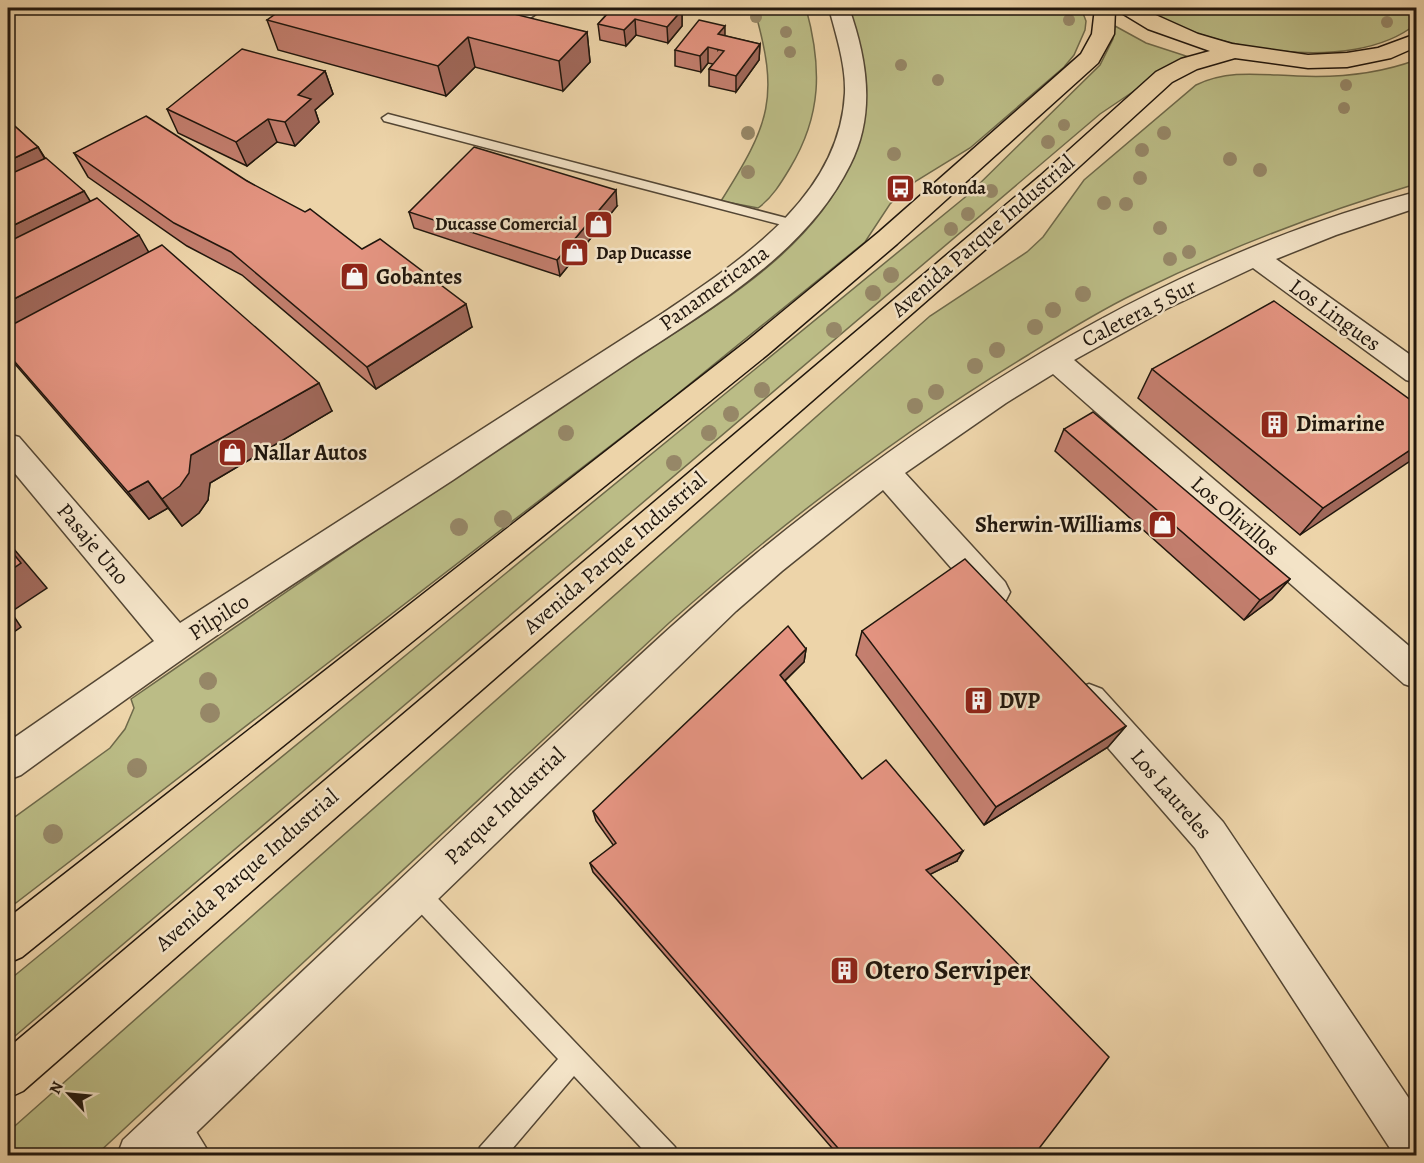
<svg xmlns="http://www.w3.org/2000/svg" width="1424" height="1163" font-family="Alegreya,serif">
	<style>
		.green { fill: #bbbc86; stroke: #6e694a; stroke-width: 1.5 }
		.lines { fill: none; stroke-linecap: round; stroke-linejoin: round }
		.service-casing { stroke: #534634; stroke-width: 3 }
		.minor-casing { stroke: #534634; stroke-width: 3 }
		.trunk-casing { stroke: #20160d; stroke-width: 3 }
		.service { fill: #f3e3c7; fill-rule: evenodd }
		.minor { fill: #f3e3c7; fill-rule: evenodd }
		.trunk { fill: #edd4a9; fill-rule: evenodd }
		.tree { fill: #968767 }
		.wall { fill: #c47f6f; stroke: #20160d; stroke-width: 1.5 }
		.shaded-wall { fill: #a0685a; stroke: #20160d; stroke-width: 1.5 }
		.building { fill: #e49481; stroke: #20160d; stroke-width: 1.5 }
		.labels { text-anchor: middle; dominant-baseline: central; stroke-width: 5; stroke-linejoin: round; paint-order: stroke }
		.far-poi-label { font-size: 18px; font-weight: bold; fill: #20160d; stroke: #f3e3c7; text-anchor: start }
		.street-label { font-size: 22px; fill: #20160d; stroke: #f3e3c7 }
		.poi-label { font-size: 22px; font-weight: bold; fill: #20160d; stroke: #f3e3c7; text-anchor: start }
		.near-poi-label { font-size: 27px; font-weight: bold; fill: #20160d; stroke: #f3e3c7; text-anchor: start }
	</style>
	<rect width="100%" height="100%" fill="#edd4a9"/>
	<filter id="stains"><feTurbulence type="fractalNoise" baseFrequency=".00333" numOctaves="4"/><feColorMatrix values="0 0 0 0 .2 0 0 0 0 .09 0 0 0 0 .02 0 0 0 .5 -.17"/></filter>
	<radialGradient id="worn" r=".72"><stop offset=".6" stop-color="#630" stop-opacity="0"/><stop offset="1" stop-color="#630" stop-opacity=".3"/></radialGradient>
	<path class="green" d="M754 8H806C822 67 822 115 790 168 781 183 772 198 758 208L721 201C770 123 780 98 754 8Z
		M850 8H1081L1086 21 1085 30 1074 55 1064 67 970 148 916 181 890 204 865 242 670 400 8 909V822L110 748 125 729 134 708 131 699C238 625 345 551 452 479 512 439 572 400 631 361 710 309 810 255 850 164 875 108 864 64 850 8Z
		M1142 8H1416V24C1352 76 1207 49 1142 8Z
		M1115 26 1146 43 1186 56 1100 114 8 1042V981L969 194 1100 65 1113 39Z
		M1416 60V184C1319 213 1225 249 1134 294 1097 312 1062 334 1028 355 899 433 781 524 669 623L96 1155H8V1132L930 316 1027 252 1043 237 1084 180 1196 85C1229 69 1262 75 1297 76 1338 78 1378 74 1416 60Z"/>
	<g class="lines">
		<defs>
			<path id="service" d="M8 8H21L8 13Z
				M530 8H542C532 20 511 29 498 18 508 11 518 19 530 8Z
				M388 114 794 220 801 224 794 228 384 121 382 118Z
				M416 881 424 884 675 1147 678 1156H649L574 1076 506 1156H477L480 1147 558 1059 408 900 405 892 408 884Z
				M175 1109 184 1112 211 1156H184L163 1121 166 1112Z"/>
			<path id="minor" d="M829 8H849C867 59 876 114 850 165 805 256 704 312 623 366 566 404 509 442 453 480 364 538 274 595 187 656 131 695 76 735 21 775L8 780V742L154 641 8 465V434L19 437 180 623 663 313C741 260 840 197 845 93 846 65 836 35 829 8Z
				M1416 192V208L1336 235 1276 259 1416 359V383L1406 380 1253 268 1166 309 1074 360 1416 652V688L1404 684 1053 374 1006 403 905 473 1005 582 1010 592 1005 602 993 606 981 602 883 490 782 571 736 611 172 1156H117L123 1140C258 1014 392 886 527 760 603 690 677 618 757 553 951 395 1173 256 1416 192Z
				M1089 684 1102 689 1223 822 1416 1109V1156H1395L1195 848 1076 711 1071 700 1076 689Z"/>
			<path id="trunk" d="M1095 8H1140L1198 34 1232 44 1308 55 1347 53 1378 48 1416 34V47L1391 58 1347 67 1308 68 1235 58 1197 69 1172 82 1058 186 23 1091 8 1098V1048L1040 176 1156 72 1181 59 1210 51 1148 29 1115 9 1114 34 1098 63 897 244 767 355 22 957 8 963V918L747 341 879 232 1081 54 1092 34Z"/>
		</defs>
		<use href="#service" class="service-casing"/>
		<use href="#minor" class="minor-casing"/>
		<use href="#trunk" class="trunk-casing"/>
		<use href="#service" class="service"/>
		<use href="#minor" class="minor"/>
		<use href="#trunk" class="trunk"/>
	</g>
	<g class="tree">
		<circle cx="756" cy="17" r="6"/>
		<circle cx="1069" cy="20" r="6"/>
		<circle cx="1387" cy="22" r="6"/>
		<circle cx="786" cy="32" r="6"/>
		<circle cx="790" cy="52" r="6"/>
		<circle cx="901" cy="65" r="6"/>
		<circle cx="938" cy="80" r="6"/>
		<circle cx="1346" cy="85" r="6"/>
		<circle cx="1344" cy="108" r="6"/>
		<circle cx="1064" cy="125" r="6"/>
		<circle cx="748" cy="133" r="7"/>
		<circle cx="1164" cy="133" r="7"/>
		<circle cx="1048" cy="142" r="7"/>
		<circle cx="1142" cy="150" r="7"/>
		<circle cx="894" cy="154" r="7"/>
		<circle cx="1230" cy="159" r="7"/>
		<circle cx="1260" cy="170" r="7"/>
		<circle cx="748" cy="172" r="7"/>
		<circle cx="1140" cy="178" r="7"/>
		<circle cx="991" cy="191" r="7"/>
		<circle cx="1104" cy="203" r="7"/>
		<circle cx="1126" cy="204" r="7"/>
		<circle cx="968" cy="214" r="7"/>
		<circle cx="1160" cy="228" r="7"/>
		<circle cx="951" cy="229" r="7"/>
		<circle cx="1189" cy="252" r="7"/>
		<circle cx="1170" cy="259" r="7"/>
		<circle cx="891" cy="275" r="8"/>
		<circle cx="873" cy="293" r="8"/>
		<circle cx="1083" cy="294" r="8"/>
		<circle cx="1053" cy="310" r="8"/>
		<circle cx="1035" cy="327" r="8"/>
		<circle cx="834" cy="330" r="8"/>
		<circle cx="997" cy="350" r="8"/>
		<circle cx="975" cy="366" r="8"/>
		<circle cx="762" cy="390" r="8"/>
		<circle cx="936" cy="392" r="8"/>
		<circle cx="915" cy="406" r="8"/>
		<circle cx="731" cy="414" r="8"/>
		<circle cx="566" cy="433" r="8"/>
		<circle cx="709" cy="433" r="8"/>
		<circle cx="674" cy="463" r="8"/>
		<circle cx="503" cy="519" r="9"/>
		<circle cx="459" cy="527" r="9"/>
		<circle cx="208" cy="681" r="9"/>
		<circle cx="210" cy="713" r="10"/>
		<circle cx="137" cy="768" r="10"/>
		<circle cx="53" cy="834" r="10"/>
	</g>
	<path class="wall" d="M602 8H671L682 10V26L668 43 636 35 626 46 600 40 598 24 606 15V9Z
		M387 14 587 32 590 62 563 91 475 67 446 96 278 50 267 20Z
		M725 36 760 44 759 60 736 92 709 86V69L713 64 708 63 701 72 675 66V50Z
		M325 71 333 94 315 110 319 122 295 146 277 142 247 166 178 133 167 109Z
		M8 120 38 147 45 158 90 201 332 411 210 483 208 500 199 513 182 526 168 508 149 519 8 356V327H9L8 325Z
		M74 153 247 181 472 327 376 389 242 275 187 246 88 177Z
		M617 206 560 276 414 228 409 212Z
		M1152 369 1416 404 1300 535 1138 398Z
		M1064 429 1290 579 1272 599 1244 620 1055 451Z
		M862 631 1126 726 1108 747 984 825 856 655Z
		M806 649 804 662 785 681 862 779 957 861 930 874 1034 1155H838L593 872 590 863 614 846 596 821 593 811Z"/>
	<path class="shaded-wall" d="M682 10V26L668 43 667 27Z
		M635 19 636 35 626 46 624 30Z
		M725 26V42L718 50V34Z
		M587 32 590 62 563 91 559 61Z
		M468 37 475 67 446 96 438 66Z
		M760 44 759 60 736 92V76Z
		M708 47V63L701 72 700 56Z
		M325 71 333 94 315 110 319 122 295 146 285 122 298 95Z
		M268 119 277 142 247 166 236 142Z
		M38 147 52 171 8 192V161Z
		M616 190 617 206 560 276 557 260Z
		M84 191 98 214 8 260V228Z
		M139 235 152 258 13 331 8 324V302Z
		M466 304 472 327 376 389 367 367Z
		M319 383 332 411 210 483 208 500 199 513 182 526 162 499 191 455Z
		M1416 446V457L1300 535 1323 508Z
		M148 481 168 508 149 519 128 492Z
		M8 542 47 588 11 612 21 627 8 636Z
		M1290 579 1272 599 1244 620 1260 600Z
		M806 649 804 662 778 687 780 675Z
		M1126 726 1108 747 984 825 996 807Z
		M963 851 957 861 921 879 926 870Z"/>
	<path class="building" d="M284 8H364L387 14 395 8H490L587 32 559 61 468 37 438 66 267 20Z
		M607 8H671L682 10 667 27 635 19 624 30 598 24 611 10 606 9Z
		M699 20 725 26 718 34 760 44 736 76 709 69 724 51 708 47 700 56 675 50Z
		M242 49 325 71 298 95 311 99 285 122 268 119 236 142 167 109Z
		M146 116 247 181 305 212 310 209 362 249 380 239 466 304 367 367 231 252 174 223 74 153Z
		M8 120 38 147 8 161Z
		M474 147 616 190 557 260 409 212Z
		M46 158 84 191 8 228V175Z
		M97 198 139 235 8 302V242Z
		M162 245 319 383 191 455 189 473 180 486 162 499 148 481 128 492 8 354V327Z
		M1274 301 1416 404V446L1323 508 1152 369Z
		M1093 412 1290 579 1260 600 1064 429Z
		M8 547 21 563 8 572Z
		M965 559 1126 726 996 807 862 631Z
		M788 626 806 649 780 675 862 779 886 760 963 851 926 870 1109 1057 1034 1155H844L590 863 616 843 593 811Z
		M640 1149 646 1155H635Z"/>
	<defs>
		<symbol id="bus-square" viewBox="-11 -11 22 22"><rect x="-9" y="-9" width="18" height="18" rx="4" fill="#8f2418" stroke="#f3e3c7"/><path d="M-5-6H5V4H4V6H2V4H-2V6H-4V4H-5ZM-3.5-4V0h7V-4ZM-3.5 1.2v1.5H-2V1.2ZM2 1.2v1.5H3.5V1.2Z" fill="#fff"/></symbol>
		<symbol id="shop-square" viewBox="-11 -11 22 22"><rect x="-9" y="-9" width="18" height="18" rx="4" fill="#8f2418" stroke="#f3e3c7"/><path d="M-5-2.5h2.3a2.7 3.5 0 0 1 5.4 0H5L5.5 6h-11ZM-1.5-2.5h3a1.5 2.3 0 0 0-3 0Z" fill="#fff"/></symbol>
		<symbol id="building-square" viewBox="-11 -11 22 22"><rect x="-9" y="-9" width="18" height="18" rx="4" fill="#8f2418" stroke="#f3e3c7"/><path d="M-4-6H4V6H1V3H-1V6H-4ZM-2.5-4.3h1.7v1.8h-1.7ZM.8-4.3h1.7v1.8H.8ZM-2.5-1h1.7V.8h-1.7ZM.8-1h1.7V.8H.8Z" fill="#fff"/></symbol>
	</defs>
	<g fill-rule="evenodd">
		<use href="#bus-square" x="884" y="172" width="33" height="33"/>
		<use href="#shop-square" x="582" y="208" width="33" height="33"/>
		<use href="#shop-square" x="558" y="236" width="33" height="33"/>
		<use href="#shop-square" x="338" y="260" width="33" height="33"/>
		<use href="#building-square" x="1258" y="408" width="33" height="33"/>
		<use href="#shop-square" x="216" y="436" width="33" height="33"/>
		<use href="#shop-square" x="1146" y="508" width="33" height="33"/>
		<use href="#building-square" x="962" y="684" width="33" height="33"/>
		<use href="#building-square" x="828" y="954" width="33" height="33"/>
	</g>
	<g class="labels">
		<g class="far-poi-label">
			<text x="922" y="188">Rotonda</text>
			<text x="577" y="224" text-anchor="end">Ducasse Comercial</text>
			<text x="596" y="253">Dap Ducasse</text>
		</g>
		<g class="street-label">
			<text transform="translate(983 236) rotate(-41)">Avenida Parque Industrial</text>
			<text transform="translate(714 288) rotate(-36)">Panamericana</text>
			<text transform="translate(1139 313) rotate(-27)">Caletera 5 Sur</text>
			<text transform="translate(1335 315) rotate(36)">Los Lingues</text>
			<text transform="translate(1235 516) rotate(41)">Los Olivillos</text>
			<text transform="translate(93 544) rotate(50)">Pasaje Uno</text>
			<text transform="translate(615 553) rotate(-41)">Avenida Parque Industrial</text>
			<text transform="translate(219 617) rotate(-33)">Pilpilco</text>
			<text transform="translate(1171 794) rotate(49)">Los Laureles</text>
			<text transform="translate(505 806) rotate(-44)">Parque Industrial</text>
			<text transform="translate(247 870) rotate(-41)">Avenida Parque Industrial</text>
		</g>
		<g class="poi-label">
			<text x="376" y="277">Gobantes</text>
			<text x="1296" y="424">Dimarine</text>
			<text x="253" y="453">Nallar Autos</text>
			<text x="1142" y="525" text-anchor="end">Sherwin-Williams</text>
			<text x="999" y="701">DVP</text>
		</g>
		<g class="near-poi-label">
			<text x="865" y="970">Otero Serviper</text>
		</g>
	</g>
	<rect width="1424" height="1163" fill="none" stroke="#edd4a9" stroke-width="30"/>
	<rect x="9" y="9" width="1406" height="1145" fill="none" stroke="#20160d" stroke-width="3"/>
	<rect x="15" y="15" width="1394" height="1133" fill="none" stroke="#20160d" stroke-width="1.5"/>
	<g transform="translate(69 1094) rotate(296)" stroke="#f3e3c7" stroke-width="4.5" paint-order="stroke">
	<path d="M0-4.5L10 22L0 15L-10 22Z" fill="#20160d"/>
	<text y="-9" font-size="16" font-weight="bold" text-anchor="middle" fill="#20160d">N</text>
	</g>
	<rect width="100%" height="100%" filter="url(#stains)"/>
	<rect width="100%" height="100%" fill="url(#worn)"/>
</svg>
